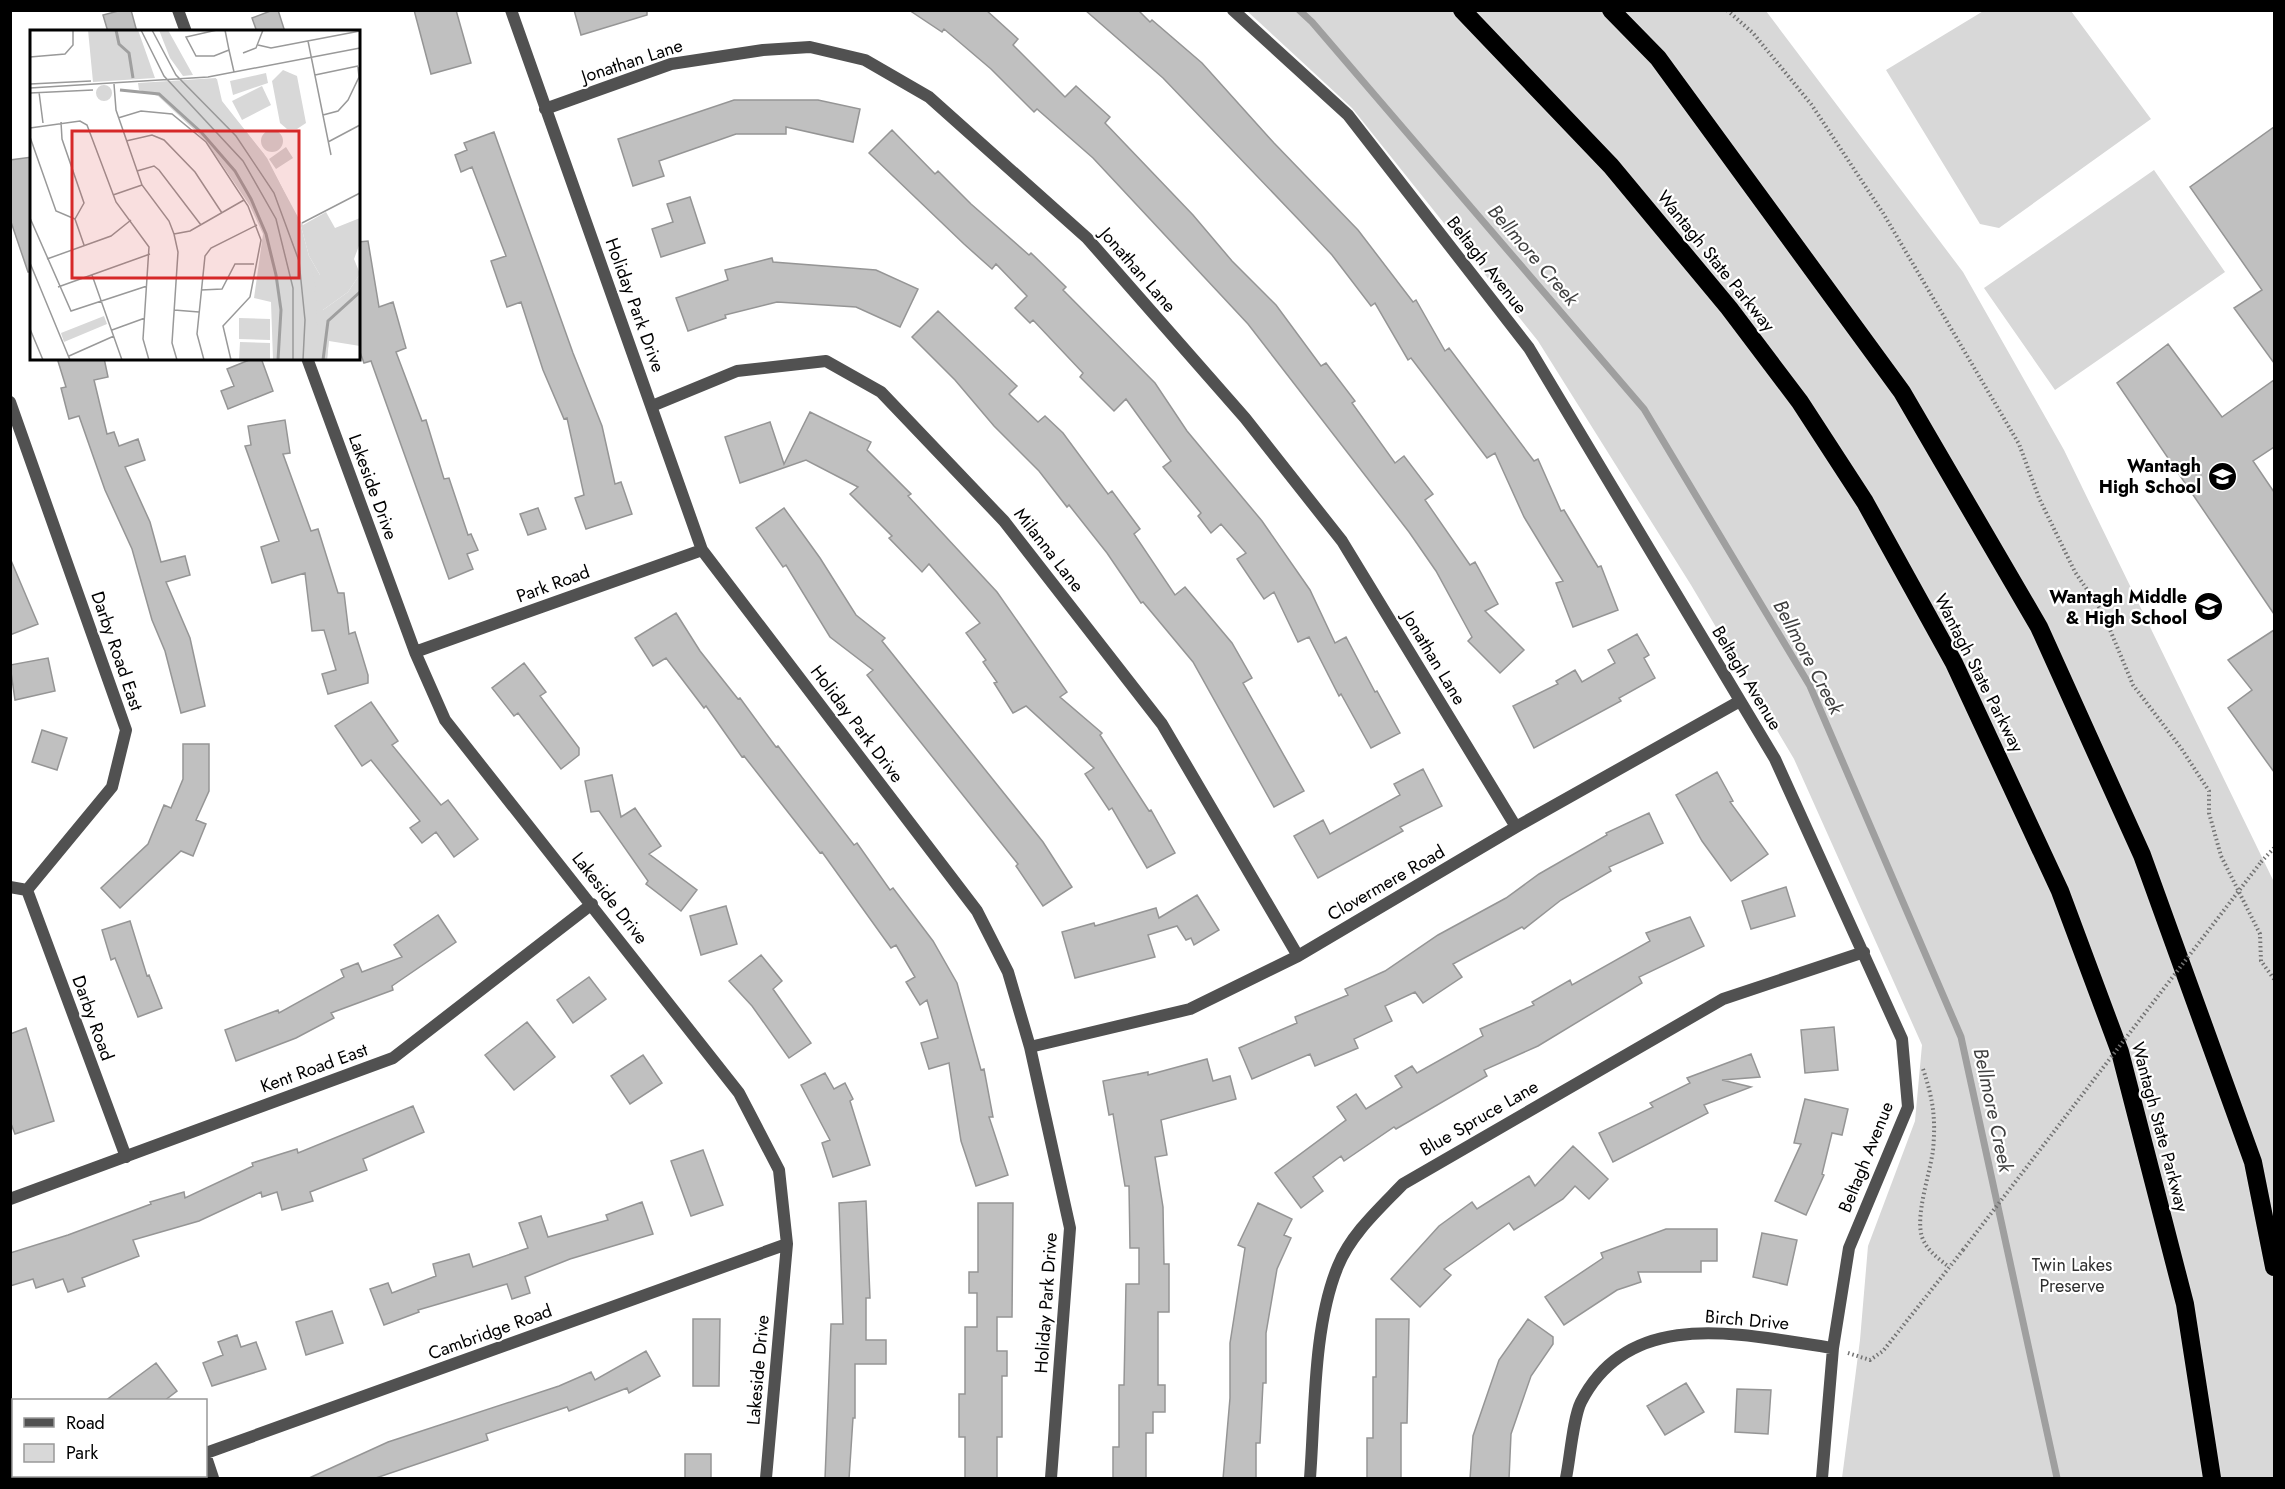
<svg xmlns="http://www.w3.org/2000/svg" width="2285" height="1489" font-family="Jost,sans-serif">
	<style>
		.park { fill: #d8d8d8 }
		.lines { fill: none; stroke-linecap: round; stroke-linejoin: round }
		.stream { stroke: #9f9f9f; stroke-width: 7 }
		.building { fill: #c0c0c0; stroke: #959595; stroke-width: 1.5 }
		.highway-casing { stroke: #dbdbdb; stroke-width: 21 }
		.path { stroke: #737373; stroke-width: 4; stroke-dasharray: 1.5 3; stroke-linecap: butt }
		.street { stroke: #515151; stroke-width: 12 }
		.highway { stroke: #000; stroke-width: 18 }
		.path-bridge { stroke: #737373; stroke-width: 4; stroke-dasharray: 1.5 3; stroke-linecap: butt }
		.labels { text-anchor: middle; dominant-baseline: central; stroke-width: 4.5; stroke-linejoin: round; paint-order: stroke }
		.street-label { font-size: 18px; fill: #000; stroke: #fff }
		.poi-label { font-size: 18px; font-weight: bold; fill: #000; stroke: #fff; text-anchor: end }
		.park-label { font-size: 18px; fill: #2f2f2f; stroke: #fff }
		.water-label { font-size: 20px; font-style: italic; fill: #404040; stroke: #fff }
		.inset-river { fill: none; stroke: #9f9f9f; stroke-width: 3 }
		.inset-road { fill: none; stroke: #999; stroke-width: 1.5 }
		.view { fill: #d62828; fill-opacity: 0.15; stroke: #d62828; stroke-width: 3 }
		.inset-edge { fill: none; stroke: #000; stroke-width: 3 }
	</style>
	<rect width="100%" height="100%" fill="#fff"/>
	<path class="park" d="M1985 10 2071 11 2151 119 1999 228 1980 224 1886 70Z
		M1247 11H1766L1963 272 2064 450 2274 882V1478H1842L1860 1340 1868 1246 1915 1121 1922 1045 1794 759 1691 585 1538 341 1352 108Z
		M2154 170 2225 272 2055 390 1984 288Z"/>
	<g class="lines">
		<path class="stream" d="M1299 10 1312 22 1644 409 1810 686 1961 1037 2057 1478"/>
	</g>
	<path class="building" d="M122 10H131L137 32H108L103 15Z
		M273 10H278L285 32H257L252 18Z
		M414 10H456L471 63 431 74Z
		M574 10H647V15L581 35Z
		M909 10H986L1018 39 1013 45 1065 97 1076 86 1110 117 1105 123 1193 215 1232 261 1276 305 1321 366 1326 363 1355 401 1352 403 1395 463 1404 456 1433 494 1425 500 1470 565 1475 562 1498 604 1485 611 1524 650 1500 673 1468 641 1472 637 1436 571 1409 532 1248 324 1093 158 1037 109 1034 112 991 69 944 29 942 32Z
		M1085 10H1138L1150 22 1152 20 1202 63 1274 143 1358 230 1413 302 1416 300 1445 351 1449 348 1534 461 1538 459 1561 511 1564 510 1598 567 1601 566 1618 610 1573 627 1556 583 1563 581 1524 517 1495 453 1487 458 1411 358 1408 360 1375 303 1371 306 1332 255 1300 221 1163 78Z
		M734 100H818L860 109 853 142 786 127V134H736L659 161 664 176 633 186 618 139Z
		M2274 127V363L2234 308 2262 290 2190 187Z
		M892 130 935 174 938 171 971 204 1029 255 1031 253 1066 287 1063 290 1155 383 1187 431 1262 521 1310 590 1335 643 1346 637 1375 692 1377 691 1400 733 1371 748 1341 694 1339 696 1309 637 1298 642 1274 592 1264 599 1237 559 1246 553 1221 524 1211 533 1198 516 1201 513 1163 467 1171 461 1126 399 1114 411 1080 377 1083 373 1033 320 1030 323 1015 308 1027 296 996 264 992 269 964 244 869 153Z
		M494 132 573 353 602 426 615 484 621 482 632 514 586 529 575 498 584 495 567 418 564 419 543 370 521 302 507 307 491 261 506 256 472 167 461 172 455 155 467 150 464 143Z
		M32 157V272H28L10 219V160Z
		M690 197 705 243 661 257 652 229 673 222 667 204Z
		M368 241 379 307 393 302 406 348 396 352 422 421 426 420 444 479 449 478 468 535 471 534 478 550 467 554 473 569 449 579 371 361 364 363 358 347V242Z
		M772 258 773 262 876 270 918 289 900 327 856 307 777 302 725 315 726 318 688 331 676 298 728 280 725 270Z
		M938 311 1017 386 1009 394 1038 422 1045 416 1063 433 1108 494 1112 491 1140 529 1134 534 1175 595 1185 587 1232 643 1252 678 1243 683 1304 791 1274 807 1193 662 1143 602 1141 603 1107 553 1069 505 1067 507 1039 471 994 426 955 380 912 337Z
		M2168 344 2222 417 2274 380V447L2253 461 2274 492V614L2117 383Z
		M57 358H104L108 377 94 380 107 434 114 432 119 446 138 439 145 460 125 467 150 522 161 562 185 556 190 575 166 582 190 638 205 706 181 713 165 651 152 620 132 549 105 490 79 416 69 419 61 388 66 387Z
		M254 358H261L273 391 228 409 221 391 234 386 227 369Z
		M810 412 871 442 867 450 911 494 908 496 997 592 1067 692 1060 697 1102 733 1100 735 1149 811 1151 810 1175 853 1147 868 1112 808 1109 810 1085 774 1094 768 1026 706 1013 713 994 683 997 682 983 662 986 660 966 633 980 623 929 564 922 572 889 538 892 536 850 494 858 487 806 460 740 483 725 437 770 422 784 464Z
		M285 420 290 453 283 454 311 531 318 529 338 593H344L349 634 355 632 368 675V683L328 694 322 674 336 670 324 630 312 631 305 573 272 583 261 547 279 541 245 446 251 445 248 426Z
		M538 508 546 529 528 535 520 514Z
		M784 508 820 558 856 615 885 638 882 641 1043 842 1072 887 1043 906 1016 866 1018 864 867 675 873 670 830 637 786 565 783 567 756 528Z
		M10 558 38 624 10 635Z
		M676 613 700 651 738 699 740 698 776 747 778 746 854 845 857 843 890 890 893 888 933 941 957 983 981 1070 984 1069 993 1117H989L1008 1175 976 1186 961 1141 949 1063 929 1069 921 1043 938 1038 927 1000 920 1005 906 982 915 977 896 945 891 948 822 852 820 853 744 756 742 757 706 706 704 708 666 658 653 666 635 638Z
		M2274 630V772L2228 708 2252 690 2228 660Z
		M1637 634 1649 655 1644 658 1655 678 1619 698 1621 701 1534 748 1513 706 1558 684 1556 681 1575 670 1582 682 1615 663 1608 650Z
		M48 658 55 691 15 700 10 665Z
		M524 663 546 692 540 696 579 748V755L561 769 518 713 514 716 492 688Z
		M371 702 398 741 392 745 441 805 448 800 478 839 454 857 436 832 422 843 410 828 420 821 371 760 362 766 335 726Z
		M42 730 67 738 57 770 32 762Z
		M183 744H209V791L196 820 206 824 193 856 181 851 120 908 101 888 148 844 164 805 171 808 183 779Z
		M1423 769 1442 806 1400 827 1403 831 1318 878 1294 836 1323 820 1330 834 1400 795 1394 784Z
		M1717 772 1733 801 1730 802 1768 854 1731 881 1702 841 1676 795Z
		M612 775 621 817 635 808 661 846 649 854 697 890 681 911 646 884 648 881 599 811 591 812 585 781Z
		M1649 813 1663 843 1609 867 1611 871 1561 900 1524 929 1522 927 1453 964 1462 977 1423 1003 1415 992 1385 1006 1392 1021 1354 1039 1358 1048 1315 1066 1310 1054 1252 1079 1239 1048 1297 1023 1295 1017 1348 995 1345 989 1385 971 1438 935 1506 898 1539 874 1607 835 1606 833Z
		M1786 887 1795 916 1751 929 1742 901Z
		M1197 895 1219 930 1194 945 1191 938 1186 940 1177 926 1148 935 1155 957 1075 978 1062 932 1094 923 1095 926 1156 908 1159 918Z
		M726 906 737 944 701 955 690 916Z
		M438 915 456 942 392 986 393 990 331 1013 334 1018 296 1038 236 1061 225 1030 278 1010 279 1013 344 977 341 970 358 963 362 972 402 957 394 945Z
		M1690 917 1704 946 1639 977 1642 983 1538 1046 1484 1070 1487 1076 1396 1129 1394 1127 1344 1161 1341 1156 1313 1177 1323 1191 1301 1208 1275 1173 1346 1120 1337 1107 1356 1094 1366 1109 1402 1087 1395 1076 1412 1066 1417 1073 1483 1036 1480 1029 1534 1005 1532 1002 1570 980 1572 985 1650 941 1646 933Z
		M130 921 147 976 149 975 162 1008 138 1017 115 958 111 960 102 930Z
		M761 955 782 981 773 989 811 1043 789 1058 752 1006 729 981Z
		M589 977 606 999 573 1023 557 1000Z
		M527 1022 555 1057 514 1090 485 1055Z
		M1834 1027 1838 1070 1805 1073 1801 1030Z
		M26 1028 54 1121 15 1134 10 1121V1034Z
		M1751 1054 1760 1077 1722 1080 1751 1087 1704 1105 1708 1113 1613 1162 1599 1133 1653 1107 1650 1103 1690 1083 1687 1078Z
		M643 1055 662 1083 630 1104 611 1076Z
		M1207 1059 1213 1081 1230 1076 1236 1099 1161 1120 1167 1155 1155 1157 1163 1207 1164 1264H1169V1312H1158V1385H1165V1412H1153V1433H1146V1479H1113V1447H1119V1385H1124L1126 1284H1139V1248H1130L1129 1186H1125L1113 1114 1109 1115 1103 1081 1148 1072V1075Z
		M825 1073 834 1089 845 1083 853 1099 850 1101 870 1165 833 1177 822 1143 830 1140 801 1085Z
		M1805 1099 1848 1109 1842 1135 1832 1133 1822 1174 1824 1175 1806 1215 1775 1201 1801 1144 1794 1143Z
		M413 1106 424 1132 363 1159 367 1170 310 1192 313 1201 282 1210 277 1192 262 1197 261 1192 199 1221 133 1240 139 1256 82 1278 85 1286 68 1292 63 1279 36 1288 33 1279 10 1286V1253L68 1235 151 1204 150 1202 184 1192 185 1198 253 1166 252 1163 297 1149 298 1153Z
		M1573 1146 1608 1179 1589 1199 1575 1186 1563 1199 1514 1230 1509 1223 1444 1269 1451 1275 1420 1307 1391 1279 1439 1226 1472 1202 1477 1209 1529 1176 1535 1186Z
		M703 1150 723 1205 691 1216 671 1161Z
		M866 1201 870 1298H866V1340H886V1364H855V1418H853L849 1479H825L831 1324H843L839 1203Z
		M642 1202 653 1234 570 1259 525 1277 530 1293 512 1299 507 1284 418 1310 419 1312 384 1325 370 1289 388 1283 392 1293 436 1276 433 1264 469 1254 473 1267 528 1248 519 1223 541 1216 548 1237 608 1220 606 1215Z
		M978 1203H1013L1012 1317H997V1351H1007V1376H1002V1437H997V1479H965V1437H959V1394H965V1327H977V1293H969V1272H978Z
		M1258 1203 1292 1219 1284 1235 1291 1238 1277 1269 1266 1333V1383H1263L1260 1443H1256V1479H1223L1230 1398V1343L1245 1248 1238 1245Z
		M1666 1229H1717V1261H1701V1272H1638L1641 1282 1617 1290 1564 1325 1545 1297 1603 1258 1601 1253Z
		M1762 1233 1797 1240 1787 1285 1753 1277Z
		M332 1311 343 1343 306 1355 296 1322Z
		M693 1319H720L719 1386H693Z
		M1376 1319H1409L1407 1423H1401V1479H1367V1438H1373V1377H1376Z
		M1528 1319 1553 1337V1344L1531 1376 1511 1434 1509 1479H1470L1473 1436 1499 1360Z
		M237 1335 241 1347 256 1342 266 1369 212 1386 203 1363 223 1355 218 1342Z
		M646 1351 660 1376 629 1393 627 1388 569 1411 567 1407 486 1434 488 1440 373 1479H307L388 1442 559 1386 591 1372 595 1380Z
		M156 1363 177 1391 164 1401H105Z
		M1686 1383 1704 1412 1665 1435 1647 1406Z
		M1737 1389 1771 1390 1768 1434 1735 1432Z
		M685 1454H711V1479H685Z"/>
	<g class="lines">
		<defs>
			<path id="highway" d="M1462 10 1611 166 1729 308 1800 402 1865 502 1954 663 2060 891 2120 1052 2185 1304 2212 1478
				M1611 10 1658 58 1902 392 2039 627 2142 855 2253 1162 2274 1267"/>
		</defs>
		<use href="#highway" class="highway-casing"/>
		<path class="path" d="M1727 10 1753 33 1811 104 1883 213 2019 444 2039 498 2075 572 2103 613 2133 685 2181 748 2209 791V813L2221 856 2260 934 2261 961 2274 979
			M2261 862 2274 848
			M1923 1069C1933 1099 1936 1118 1933 1150 1930 1174 1915 1215 1922 1237 1927 1251 1939 1259 1949 1267
			M1848 1353 1870 1360 1883 1351 1963 1250"/>
		<path class="street" d="M178 10 186 32
			M511 10 702 550 977 911 1008 972 1030 1047 1070 1228 1051 1478
			M1233 10 1348 115 1529 348 1775 759 1902 1039 1908 1107 1849 1248 1833 1348 1822 1478
			M545 109 671 64 763 50 810 47 865 60 929 97 1087 238 1245 418 1342 541 1516 827
			M307 358 415 652 445 720 739 1093 779 1170 787 1244 766 1478
			M10 402 126 730 112 787 27 890
			M652 406 737 371 826 361 881 392 1004 521 1162 724 1298 956
			M415 652 702 550
			M10 887 27 890
			M27 890 126 1157
			M1030 1047 1190 1009 1298 956 1516 827 1740 701
			M10 1199 393 1058 592 904
			M206 1453 787 1244
			M206 1457 213 1478
			M134 1478 142 1476
			M1310 1478C1315 1413 1313 1326 1338 1266 1351 1234 1379 1209 1403 1184L1723 999 1864 952
			M1566 1478C1570 1459 1573 1418 1581 1402 1631 1304 1746 1336 1833 1348"/>
		<use href="#highway" class="highway"/>
		<path class="path-bridge" d="M1963 1250 2261 862"/>
	</g>
	<defs>
		<symbol id="school-disc" viewBox="-11 -11 22 22"><circle r="9.5" fill="#000" stroke="#fff"/><path d="M0-5L7-2L0 1L-7-2ZM-4 1L0 2.5L4 1V4Q0 6-4 4Z" fill="#fff"/></symbol>
	</defs>
	<g fill-rule="evenodd">
		<use href="#school-disc" x="2206" y="460" width="33" height="33"/>
		<use href="#school-disc" x="2192" y="590" width="33" height="33"/>
	</g>
	<g class="labels">
		<g class="street-label">
			<text transform="translate(632 61) rotate(-18)">Jonathan Lane</text>
			<text transform="translate(1716 261) rotate(51)">Wantagh State Parkway</text>
			<text transform="translate(1487 265) rotate(52)">Beltagh Avenue</text>
			<text transform="translate(1138 270) rotate(49)">Jonathan Lane</text>
			<text transform="translate(635 305) rotate(70)">Holiday Park Drive</text>
			<text transform="translate(373 487) rotate(70)">Lakeside Drive</text>
			<text transform="translate(1049 550) rotate(52)">Milanna Lane</text>
			<text transform="translate(553 584) rotate(-20)">Park Road</text>
			<text transform="translate(117 651) rotate(71)">Darby Road East</text>
			<text transform="translate(1434 658) rotate(59)">Jonathan Lane</text>
			<text transform="translate(1979 673) rotate(63)">Wantagh State Parkway</text>
			<text transform="translate(1747 678) rotate(59)">Beltagh Avenue</text>
			<text transform="translate(857 724) rotate(53)">Holiday Park Drive</text>
			<text transform="translate(1386 883) rotate(-30)">Clovermere Road</text>
			<text transform="translate(610 898) rotate(52)">Lakeside Drive</text>
			<text transform="translate(93 1018) rotate(70)">Darby Road</text>
			<text transform="translate(314 1068) rotate(-20)">Kent Road East</text>
			<text transform="translate(1479 1118) rotate(-30)">Blue Spruce Lane</text>
			<text transform="translate(2160 1127) rotate(75)">Wantagh State Parkway</text>
			<text transform="translate(1866 1157) rotate(-68)">Beltagh Avenue</text>
			<text transform="translate(1046 1303) rotate(-86)">Holiday Park Drive</text>
			<text transform="translate(1747 1320) rotate(5)">Birch Drive</text>
			<text transform="translate(490 1332) rotate(-20)">Cambridge Road</text>
			<text transform="translate(758 1370) rotate(-85)">Lakeside Drive</text>
		</g>
		<g class="poi-label">
			<text x="2201" y="466">Wantagh<tspan x="2201" dy="21">High School</tspan></text>
			<text x="2187" y="597">Wantagh Middle<tspan x="2187" dy="21">&amp; High School</tspan></text>
		</g>
		<g class="park-label">
			<text x="2072" y="1265">Twin Lakes<tspan x="2072" dy="21">Preserve</tspan></text>
		</g>
		<g class="water-label">
			<text transform="translate(1533 255) rotate(49)">Bellmore Creek</text>
			<text transform="translate(1808 657) rotate(62)">Bellmore Creek</text>
			<text transform="translate(1993 1110) rotate(78)">Bellmore Creek</text>
		</g>
	</g>
	<g transform="translate(30 30)">
		<rect width="330" height="330" fill="#fff"/>
		<path d="M129 0H138L163 45 153 46 140 28ZM187 49 192 71 234 124 269 189 279 226 290 245 293 297V280L318 262 330 244V316L299 311 297 330 278 284 161 51ZM66 63a8 8 0 1 1 16 0a8 8 0 1 1-16 0Z" fill="#d8d8d8"/>
		<path d="M296 182 305 198 330 188V213L324 229 330 244 318 262 293 280V297H288L285 254 290 245 279 226 269 189 273 195ZM74 286 77 294 34 312 31 303Z" fill="#d8d8d8"/>
		<path d="M58 0H108L125 48 63 52ZM253 40 267 46 276 93 267 99H257L250 93 242 51ZM236 43 238 53 203 65 200 51ZM186 48 191 71 237 128 269 191 284 248 287 297 299 307 297 330H243L241 272 224 268 233 204 220 176 176 111 128 66 109 60 108 53ZM232 56 241 75 212 90 202 71ZM231 111a11 11 0 1 1 22 0a11 11 0 1 1-22 0ZM256 117 263 128 246 139 239 129ZM209 288 240 289V310L209 309ZM210 312 240 313V330H209Z" fill="#d8d8d8"/>
		<path class="inset-river" d="M86 0 89 14 99 23 103 48M90 60 129 64 172 103 205 141 221 169 236 204 246 245 251 280 248 330M293 330 298 291 330 262"/>
		<path class="inset-road" d="M111 0 134 46 213 131 246 189 263 258V330M122 0 146 45 206 106 244 163 269 231 275 290 273 330M187 0 156 7 166 26H184L199 20 195 0M278 11 301 125M228 15 241 18 330 1M199 20 204 42M213 23 226 18 233 0M0 27 35 24 43 15V0M285 45 328 36M0 54 61 51M84 54 86 80 112 155 139 191 144 204 148 222 142 313 147 330M0 58 178 47 330 18M9 62 13 93M0 63 63 60M293 85 308 81 318 70 329 47 328 37M88 88 111 81 142 84 176 112 218 176 231 210 220 267 193 296 201 330M31 92 32 109 54 173 45 189M0 98 50 91 57 95 86 172 119 217 113 309 119 330M0 107 26 181 45 189M96 111 122 105 134 110 165 142 192 183M298 112 330 95M107 141 124 136 129 140 171 195M83 165 112 155M0 188 41 281 117 256M45 189 54 215M272 193 330 163M144 204 160 201 214 170M17 229 81 206 101 190M0 233 40 330M62 245 92 330M28 257 120 224M171 260 192 259 205 234H224M144 280 169 282M0 299 13 330M82 300 115 288M39 326 84 306M174 330 167 304 175 226 181 218 227 195"/>
		<path class="view" d="M42 101H269V248H42Z"/>
		<rect width="330" height="330" class="inset-edge"/>
	</g>
	<rect width="2285" height="1489" fill="none" stroke="#000000" stroke-width="24"/>
	<rect x="12" y="1399" width="195" height="78" fill="#ffffff" stroke="#999999" stroke-width="1.5"/>
	<rect x="24" y="1418" width="30" height="9" fill="#515151" stroke="#999999" stroke-width="1.5"/>
	<text x="66" y="1429" font-size="18" fill="#000000">Road</text>
	<rect x="24" y="1444" width="30" height="18" fill="#d8d8d8" stroke="#999999" stroke-width="1.5"/>
	<text x="66" y="1459" font-size="18" fill="#000000">Park</text>
</svg>
